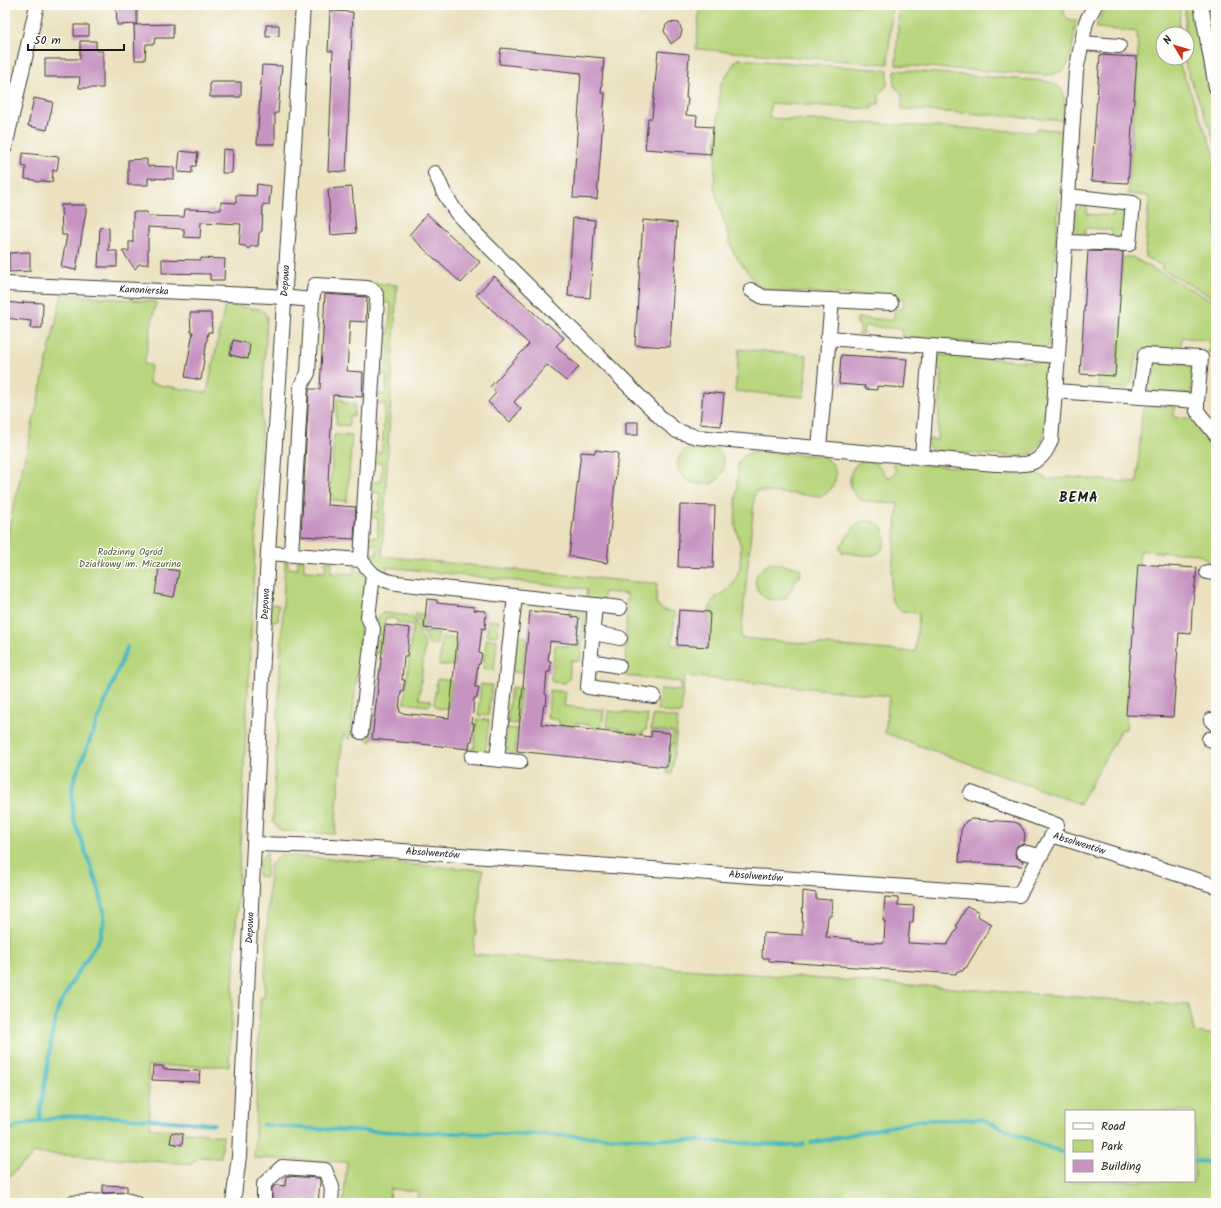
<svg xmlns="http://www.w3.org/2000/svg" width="1221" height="1208" font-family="Kalam,sans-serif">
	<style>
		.green { fill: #b8d67d; stroke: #6a794c; fill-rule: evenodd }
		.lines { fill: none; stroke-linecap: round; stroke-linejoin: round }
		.stream { stroke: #4ab9c0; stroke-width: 4 }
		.building { fill: #c794c2 }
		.minor-casing { stroke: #3b3a34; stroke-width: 16 }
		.minor { stroke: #fff; stroke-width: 14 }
		.labels { text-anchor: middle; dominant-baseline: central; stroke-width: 3; stroke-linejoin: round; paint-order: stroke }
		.street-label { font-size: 10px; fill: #1c1c1c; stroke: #fdfcf7 }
		.park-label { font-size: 10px; fill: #535d3e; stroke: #fdfcf7 }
		.district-label { font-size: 14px; font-weight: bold; letter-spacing: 1px; fill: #1c1c1c; stroke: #fdfcf7 }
	</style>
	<rect width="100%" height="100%" fill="#fdfcf7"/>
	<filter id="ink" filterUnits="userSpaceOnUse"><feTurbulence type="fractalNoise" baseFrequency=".025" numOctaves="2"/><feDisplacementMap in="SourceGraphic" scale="8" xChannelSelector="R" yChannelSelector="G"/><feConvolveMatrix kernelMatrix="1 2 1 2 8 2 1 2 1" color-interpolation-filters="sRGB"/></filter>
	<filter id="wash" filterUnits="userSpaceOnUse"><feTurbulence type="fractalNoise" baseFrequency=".012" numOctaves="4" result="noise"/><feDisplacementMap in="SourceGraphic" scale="16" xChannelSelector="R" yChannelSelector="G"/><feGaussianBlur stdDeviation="0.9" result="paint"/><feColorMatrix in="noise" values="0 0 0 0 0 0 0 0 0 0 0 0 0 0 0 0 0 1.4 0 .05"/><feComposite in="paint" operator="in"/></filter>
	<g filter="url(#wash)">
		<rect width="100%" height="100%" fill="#ebe1bf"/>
		<path class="green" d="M700 5H892L888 64 696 49Z
			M899 5H1064V14L1069 19 1076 21C1074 33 1073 61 1065 68 1060 73 1053 74 1047 75L896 65Z
			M1106 5H1180L1179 34H1163V58H1179V63L1216 158V299L1161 269 1163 266 1145 257 1149 196 1128 194 1138 56 1137 32 1097 28 1096 27Z
			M1185 5H1194L1195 19 1208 84 1216 115V145L1185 64 1184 58H1187V34H1185Z
			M737 59 888 70 887 86 879 94V104H873L872 109 771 103 769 118 1034 132 1038 129 1061 130 1063 136 1049 345 1045 348 901 337 902 329 864 326 863 334 859 335 860 326 857 324V318L893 320 895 309 903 308 904 299 838 294 776 291 761 287 751 277 733 252 714 187 720 85Z
			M895 70 1045 81C1068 86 1065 100 1064 120L902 109V94L894 86Z
			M1086 204 1087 205V214L1113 216 1114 207H1117L1122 209C1126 216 1127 234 1118 238 1117 239 1113 239 1111 239L1112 230 1085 228V237H1081C1072 230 1074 220 1076 210L1082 205Z
			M1123 257H1132L1216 303V345L1208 354 1209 341 1182 337 1180 349H1148L1141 351 1137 354 1132 382 1127 389 1099 387 1098 382V375L1116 376Z
			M371 283 397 285 382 556 635 582 657 583C656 602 652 610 675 612L672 645 708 647 710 612 709 611 712 602 716 597 725 592 733 584 738 573 740 567 741 548 735 525 738 466C740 457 746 453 755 451L821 456C841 463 840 487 822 496L755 491 741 638 915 652 919 613C902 612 894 612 890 593L898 504 861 500C838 485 855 452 873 462 879 465 884 473 888 478L897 472 893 466V463L1034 472 1044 477 1048 480 1069 477 1137 483 1142 412 1147 405 1174 406V417L1196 419 1216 441V568L1199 554 1140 551 1133 635 1131 642 1126 729 1121 730 1080 804 885 733 889 696 685 676 683 690H681V682L625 676 627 594 604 592 603 601 586 599 587 589 387 567 386 573H382L371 561 370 554H377V545H368V537H378V518L369 517V512H379L380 493H370L371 482H381L382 463H372V452H382L385 404 375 403 376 394H386L387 375 377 374 378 363 388 364 389 345 379 344V334H389L391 303H381Z
			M62 294 156 302 144 364 151 365 149 383 207 393 225 305 260 309 267 315 229 1066H148L150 1128 223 1136 221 1158 198 1157 192 1164 35 1153 5 1180V545Z
			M739 349 807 355 804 397 735 391Z
			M940 355 1048 363 1043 439 1038 447 1032 453 1018 457 935 451C928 449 928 445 928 439L937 440 942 370 937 369V359Z
			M1149 362 1194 365 1191 393 1190 394 1147 392Z
			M337 399 343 400V403H355L354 416H349V426L336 425Z
			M334 435 352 436 347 501 332 500 333 494H330Z
			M695 446C702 446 710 445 716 449 728 457 726 476 713 483 709 485 706 484 701 484 672 483 670 450 695 446Z
			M865 521C868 521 872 521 874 522 889 527 889 552 873 555 865 557 850 553 842 552L840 547 857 523Z
			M288 560V568L298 569V560H304V571L325 572 326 561 332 562 331 573 353 574 354 566 362 573 366 581 350 740 343 734 335 834 281 831 273 822 285 561Z
			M770 563 800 568 801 572 786 598C780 599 774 601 768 599 758 595 752 583 758 573 761 569 766 566 770 563Z
			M271 604 279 605 278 621H270Z
			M569 610 584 612 586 614 580 661 571 660 569 679 565 683 553 682 551 679V674L552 673 555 645 575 647 579 646 582 618 574 617 572 614H568Z
			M382 613 413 616 425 645 419 699 431 700V704L428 706 404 703 413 625 397 623V619L385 618 381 653H374L378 617Z
			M415 613 426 615 423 632 439 634 437 645 428 644Z
			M488 620 499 621 497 636 487 635Z
			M517 636 526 637 522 673 513 672Z
			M442 637 457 639 454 666 439 665Z
			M486 639 497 640 494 671 483 669Z
			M437 679 452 681 449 709 437 708 434 704Z
			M481 684 492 685 488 716 478 715Z
			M511 687 521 688 517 724 507 723Z
			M660 689 683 691 681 714 657 711Z
			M549 690 566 692 564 706 604 710 602 727H599V729H594L592 725 576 723 574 727 559 725V720L547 718 550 695H549Z
			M609 711 648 715 646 730H644L643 734 620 732V729L607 727Z
			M368 713 374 714 371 742 365 738Z
			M653 715 678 718 672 774 667 773 670 745H672L673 732 651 730Z
			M477 719 489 720 485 755 469 753V749H472L474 748Z
			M507 728 517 729 514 757C503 750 506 739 507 728Z
			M267 852 266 877 258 876 259 861Z
			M280 855 483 870 473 954 1189 1005 1194 1032 1216 1035V1203H417L418 1191 390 1189 389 1203H343L347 1162 254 1158 260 1002V998H264L270 865ZM1066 1111H1194V1181H1066Z"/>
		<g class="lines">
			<path class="stream" d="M39 1121 53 1030 58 1008 75 977 100 938 104 922V911L99 889 73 817 72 789 74 780 127 647
				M263 1125C340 1132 418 1132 495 1134 596 1136 697 1140 797 1146L804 1144
				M5 1132 21 1125 64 1116 116 1117 214 1124
				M811 1143 922 1120 982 1119 1025 1138 1066 1154
				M1194 1161 1216 1162"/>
		</g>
		<g id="blocks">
			<path class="building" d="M116 5H130L129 9H137V24L117 25Z
				M330 11 353 12 346 172 328 171 333 51H328Z
				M670 22 679 23 682 31 680 37 671 44 664 31 666 25Z
				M173 24V38H155L154 44H146L145 60H135L134 25Z
				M74 25H89V36H74Z
				M266 25H279V36L266 37Z
				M80 41H96V51H103V88H79L80 77H45V59H80Z
				M501 48 604 58 601 93H605L597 199 573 198 581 73 499 64Z
				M658 51 689 54 686 98H688L686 115 697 116 696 126 713 127 711 154 645 149 648 118H652Z
				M1100 55 1137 57 1128 183 1091 181Z
				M262 65 282 66 278 113H275V144H257Z
				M210 82H241V97H210Z
				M34 98 53 102 47 130 28 126Z
				M223 149 233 150 232 173H222Z
				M180 151 198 153 196 166H192V173L178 172Z
				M23 153 59 157 57 170H53L52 182 42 181 37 182 34 180 25 179 26 167 22 166Z
				M147 159V166L174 167V179L148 178V185H128V160Z
				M257 184 271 186 269 205 263 204 262 231 259 233 258 246H252L248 249 245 246 239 245 241 224 201 222 200 238 184 237V229L148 227V264H139L135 269 122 251H129V242H133V212H147V216L184 217 185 209 221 210V202L236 203V195L256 196Z
				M352 187 356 233 331 235 328 189Z
				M61 205H86V211L76 270 61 267 67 235H62Z
				M427 214 480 262 461 283 409 235Z
				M573 218 595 220 590 298 568 296Z
				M643 220 677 223 670 347 635 345Z
				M100 227 109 228V251H117V267H98Z
				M1088 251 1123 252 1115 376 1080 374Z
				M30 252V271L9 272V253Z
				M201 258 225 259 224 280H210V274L162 273V259L201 260Z
				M494 276 546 324 547 323 564 338 556 346 579 367 566 381 547 365 514 402 521 409 510 422 488 402 496 393 490 387 529 344 476 295Z
				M325 294 367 297 366 322 350 321 347 371 363 372 362 397 333 395 329 463 327 505 356 507 354 539 301 536 309 389H320Z
				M7 302 23 304V302L43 303 42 328H30L31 321 5 318Z
				M190 313H211L212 332H208L201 380 185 377 193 332H191Z
				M233 340 250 344 248 359 230 355Z
				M841 355 907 359 904 388 877 386V390L865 389V386L839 384Z
				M703 392 724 394 721 426 700 424Z
				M626 422H638V435H626Z
				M595 450 618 453 607 563 569 556 581 452 595 453Z
				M680 505 715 506 713 568 678 567Z
				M1138 564 1197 568 1192 609 1191 634 1179 633 1173 717 1126 715 1129 672 1131 648H1132Z
				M159 568 179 571 174 597 155 594Z
				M427 599 437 600V603L474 607V610L486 611 485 629 482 628 479 653 482 654 480 664H478L475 687H479L477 698H474L472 723H474L472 741H470L469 749 372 739 385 625 410 628 407 656H404L402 680H405L403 691H401L399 710H400V713L449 718 458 632 424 628Z
				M679 610 710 612 708 647 677 645Z
				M530 611 572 615V617L579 618 576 644 550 641 548 661H551L550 672H547L545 694 547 695 546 705H544L541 724 651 737V731L670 733 667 767 517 751Z
				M971 819 1014 822 1019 824 1023 829 1025 834 1024 844H1020L1017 846 1015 854 1017 858 1023 861 1022 866 959 862 961 830 966 821Z
				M803 891 816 893V899L832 900 831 916H828L826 937 851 939V941L884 943 885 921H883L885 897 898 898V905L914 906 913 922H910L908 943 947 945 958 927 956 926 967 906 979 912 977 916 992 924 966 968H964L963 971H957L956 974 769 961V958H762L763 933 802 935Z
				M153 1066H163V1069L200 1071 199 1082 152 1080Z
				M172 1132 183 1134 182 1145 170 1143Z
				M286 1176 319 1178 320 1181 318 1203H272V1188L276 1185 285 1186Z
				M103 1185 127 1186V1192L103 1193Z"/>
		</g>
	</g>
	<g filter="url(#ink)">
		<use href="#blocks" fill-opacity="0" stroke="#3b3a34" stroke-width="1"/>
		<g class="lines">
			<defs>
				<g id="minor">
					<path d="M1201 5 1216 87"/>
					<path d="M1082 43 1119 46"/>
					<path d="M5 147 37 5"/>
					<path d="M435 173 444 193 456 212 477 235 662 419 677 431 697 437 995 464C1022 464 1040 470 1051 440L1058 356 1076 71 1086 22 1095 5"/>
					<path d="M1065 242 1129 244 1133 203 1068 196"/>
					<path id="s1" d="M5 284 271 296 312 300 315 285 367 288C374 290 377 293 377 300L361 560"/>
					<path d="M751 290 763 297 891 303"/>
					<path d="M828 338 1058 356"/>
					<path d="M1055 391 1197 401 1201 358 1145 355 1139 397"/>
					<path d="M1197 401V411L1216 435"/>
					<path d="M819 448 832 300"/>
					<path d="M922 457 930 346"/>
					<path d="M268 553 361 560C373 576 376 579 397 583L595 605 588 687 654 696"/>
					<path d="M291 554 301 386 308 373 312 300"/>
					<path d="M1207 572 1216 573"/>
					<path d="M595 605 620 608"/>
					<path d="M593 633 620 638"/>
					<path d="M590 661 619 666"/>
					<path d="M1211 720 1216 725"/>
					<path d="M361 732 373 629 368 617 373 575"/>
					<path d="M1209 739 1216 741"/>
					<path d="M472 757 520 762"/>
					<path d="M497 759 515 596"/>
					<path d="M971 793 1057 825"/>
					<path id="s2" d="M254 844 332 846 1019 895 1052 835 1216 886"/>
					<path d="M1023 852 1040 856"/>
					<path d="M72 1203 125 1200 136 1203"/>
					<path id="s3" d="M233 1203 239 1156 268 553 303 5"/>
					<path d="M264 1203V1184L282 1167 325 1170 332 1187 331 1203"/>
				</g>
			</defs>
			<use href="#minor" class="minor-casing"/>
			<use href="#minor" class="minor"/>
		</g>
	</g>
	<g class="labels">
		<g class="street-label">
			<text stroke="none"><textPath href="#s3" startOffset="924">Depowa</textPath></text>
			<text stroke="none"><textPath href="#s1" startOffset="139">Kanonierska</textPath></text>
			<text stroke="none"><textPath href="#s3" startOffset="600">Depowa</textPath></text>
			<text stroke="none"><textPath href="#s2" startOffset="864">Absolwentów</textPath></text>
			<text stroke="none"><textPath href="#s2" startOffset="179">Absolwentów</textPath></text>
			<text stroke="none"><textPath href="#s2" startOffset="503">Absolwentów</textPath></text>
			<text stroke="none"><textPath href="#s3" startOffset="276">Depowa</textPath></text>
		</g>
		<g class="park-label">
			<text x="130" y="552">Rodzinny Ogród<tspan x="130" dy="12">Działkowy im. Miczurina</tspan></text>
		</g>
		<g class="district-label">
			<text x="1079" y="498">BEMA</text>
		</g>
	</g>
	<rect width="1221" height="1208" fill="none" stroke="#fdfcf7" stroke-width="20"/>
	<rect x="1065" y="1110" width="130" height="72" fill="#fdfcf7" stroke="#a3a29f"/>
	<rect x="1073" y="1123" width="20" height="6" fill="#ffffff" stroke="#a3a29f"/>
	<text x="1101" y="1130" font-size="12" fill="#1c1c1c">Road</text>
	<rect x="1073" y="1140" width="20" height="12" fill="#b8d67d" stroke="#a3a29f"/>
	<text x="1101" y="1150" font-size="12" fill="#1c1c1c">Park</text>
	<rect x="1073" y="1160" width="20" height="12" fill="#c794c2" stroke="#a3a29f"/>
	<text x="1101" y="1170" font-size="12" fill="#1c1c1c">Building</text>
	<g transform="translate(1175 46) rotate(308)"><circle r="19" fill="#fdfcf7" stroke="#a3a29f"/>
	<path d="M0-3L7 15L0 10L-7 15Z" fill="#c8321e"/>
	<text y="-6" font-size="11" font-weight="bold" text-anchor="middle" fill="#1c1c1c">N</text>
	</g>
	<path d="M28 44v6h96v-6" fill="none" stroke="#1c1c1c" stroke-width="2"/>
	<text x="34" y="44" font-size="12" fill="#1c1c1c" stroke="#fdfcf7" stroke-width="3" paint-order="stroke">50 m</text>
</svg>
